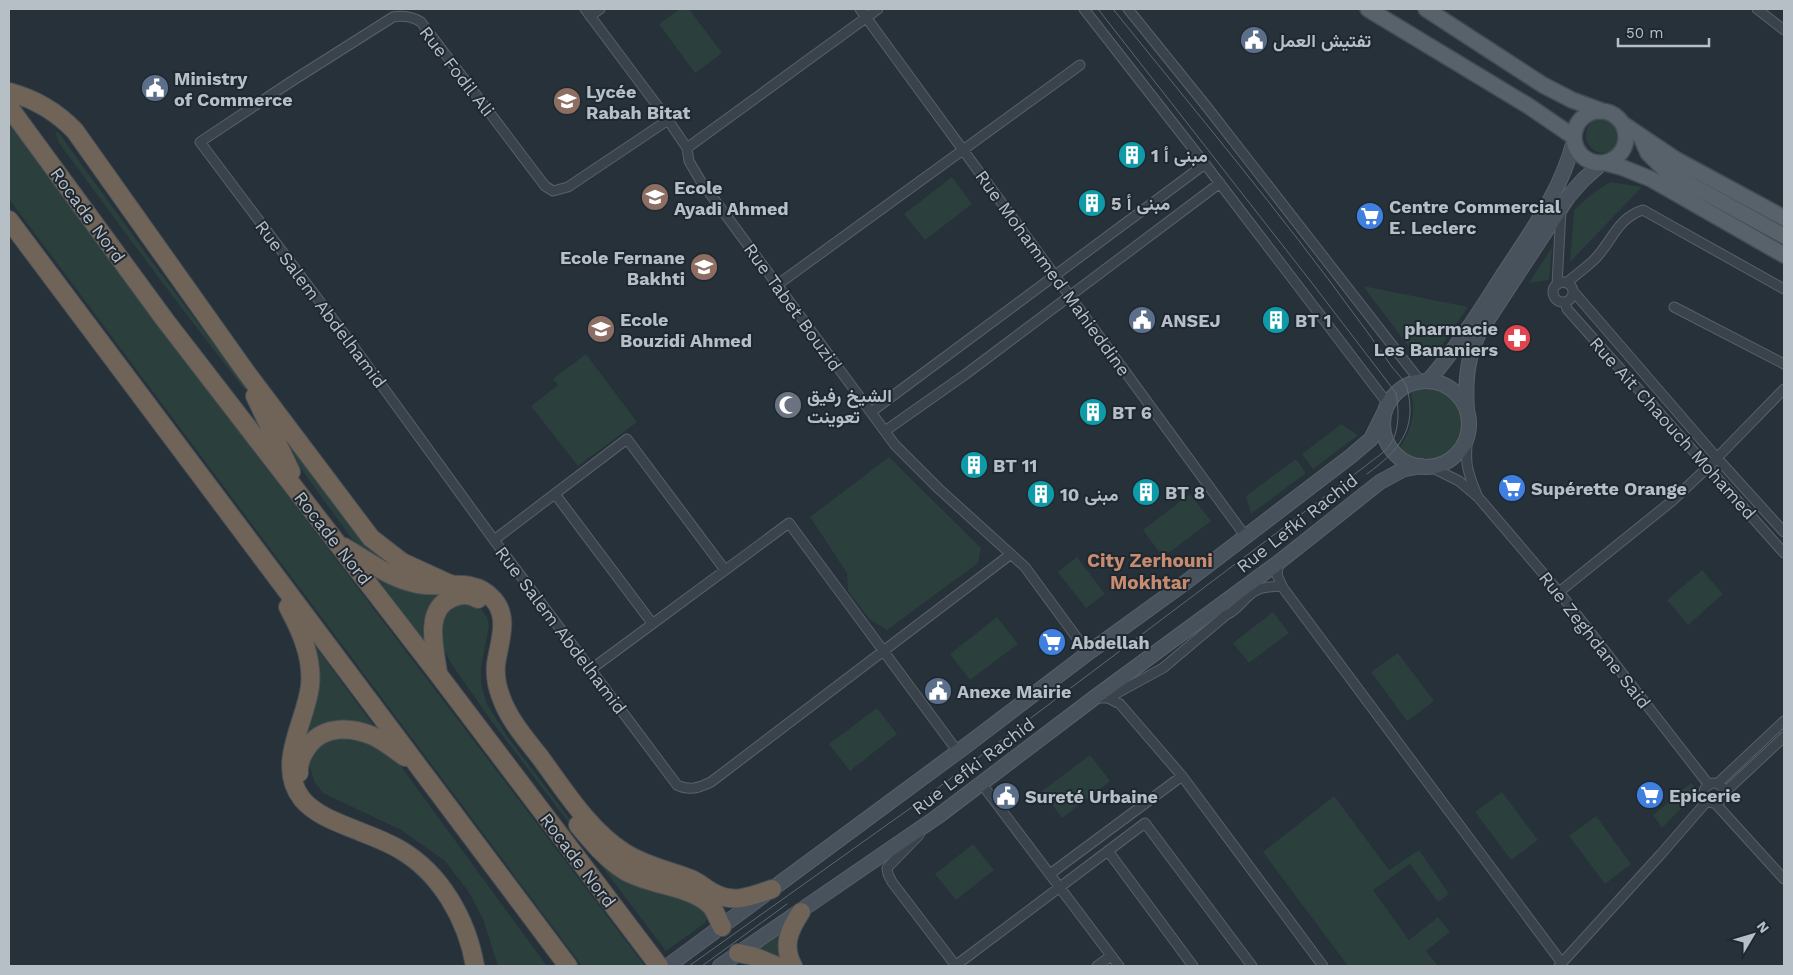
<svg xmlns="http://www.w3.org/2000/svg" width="1793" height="975" font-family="'Work Sans',Vazirmatn,sans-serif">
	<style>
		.green { fill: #2b3f3d }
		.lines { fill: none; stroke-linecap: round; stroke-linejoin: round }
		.street-casing { stroke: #586169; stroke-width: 11 }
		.secondary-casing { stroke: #586169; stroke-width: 16 }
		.primary-casing { stroke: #434c54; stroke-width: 18 }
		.highway-casing { stroke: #454e56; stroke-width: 20 }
		.street { stroke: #3a434b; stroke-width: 9 }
		.secondary { stroke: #48525d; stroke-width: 14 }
		.primary { stroke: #58626a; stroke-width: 15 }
		.highway { stroke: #706458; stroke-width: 18 }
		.tram { stroke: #5c6771; stroke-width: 1 }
		.labels { text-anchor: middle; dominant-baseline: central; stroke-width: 4; stroke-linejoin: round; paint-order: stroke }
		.poi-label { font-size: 18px; font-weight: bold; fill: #b6bec6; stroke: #1f2830; text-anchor: start }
		.street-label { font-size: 18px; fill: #b6bec6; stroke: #1f2830 }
		.neighbourhood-label { font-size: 19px; font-weight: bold; fill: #c78c6f; stroke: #1f2830 }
	</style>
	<rect width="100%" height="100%" fill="#26313a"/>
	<path class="green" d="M680 9H689L722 53 695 73 659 24Z
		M1586 135a18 18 0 1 1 36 0a18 18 0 1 1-36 0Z
		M9 122 161 329 645 966H582L9 199Z
		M55 132H58L61 136 148 256 246 387V390L244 389 161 281 59 143Z
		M952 177 972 204 925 240 904 214Z
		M1610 182 1642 187 1570 262 1574 210 1593 193Z
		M1552 247 1549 280 1529 283Z
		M1363 286 1468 307 1438 351C1428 356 1421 358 1412 351Z
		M586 354 637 422 578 466 531 406 558 385 553 379Z
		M1426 387C1493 399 1455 490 1399 449 1411 431 1417 412 1410 390Z
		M1341 424 1358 435 1313 469 1302 454Z
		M282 428 378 551 376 555 372 556 352 539 278 437Z
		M889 457 981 548 978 563 887 630 869 619 848 591 847 573 810 517Z
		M1296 459 1306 473 1251 514 1246 496Z
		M1190 494 1211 521 1163 557 1143 530Z
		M1077 557 1105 594 1086 608 1058 572Z
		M1702 570 1723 594 1688 625 1667 600Z
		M373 572 449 592C431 608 419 615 424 641Z
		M470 602 480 608 487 617 489 626 481 667V684L487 704 507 736 585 839 704 909 708 917 705 923 666 951 490 719 452 665 444 650 440 639 442 616 452 604Z
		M1273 612 1289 633 1249 663 1233 643Z
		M997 617 1018 644 970 680 950 654Z
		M310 639 376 729 301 742Z
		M1398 653 1434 701 1407 721 1371 672Z
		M877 708 897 734 850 771 829 744Z
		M340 735 372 742 394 757 547 966H498L483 919 468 891 445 861 401 830 323 793 314 781 309 764 314 749 325 740Z
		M1090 755 1110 781 1062 818 1042 791Z
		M1691 783 1697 789 1695 794 1662 828 1653 815Z
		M1502 792 1538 840 1511 860 1475 812Z
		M1334 796 1389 870 1419 850 1449 894 1438 902 1410 864 1373 890 1409 940 1438 917 1450 932 1426 951 1438 966H1348L1263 852Z
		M1596 816 1631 864 1605 884 1569 836Z
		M973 844 994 870 956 900 935 874Z
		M780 930 784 962 750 950Z"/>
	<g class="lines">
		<defs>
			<path id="street" d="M585 9 668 120 687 148 689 161 700 180 895 445 939 489 1025 567 1088 653
				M860 9 1246 537
				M1084 9 1205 164 1388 404
				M1128 9 1207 107 1420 381
				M1757 9 1784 30
				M590 16 600 9
				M668 120 568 187 553 191 545 186 421 22C412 16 404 15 393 17L292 81 200 142 348 339 494 540 677 785C689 791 699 788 711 782L1011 554
				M687 148 878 9
				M1553 292a10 10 0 1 1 20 0a10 10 0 1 1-20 0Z
				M1566 283C1575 276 1585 268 1594 260 1612 242 1617 218 1643 210L1784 289
				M777 285 1080 65
				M1557 285 1561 210
				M1573 291 1717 458 1784 532
				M1565 302 1567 309 1784 553
				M1674 307 1784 364
				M871 412 1205 164
				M885 431 966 374 1220 183
				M1468 434C1465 462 1466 469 1477 495
				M1431 467 1459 481 1478 497 1559 592 1709 785
				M555 494 652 623
				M494 540 627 439 725 570
				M1279 562 1277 575 1283 588 1562 963
				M1559 592 1672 501 1708 467 1784 389
				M590 670 789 523 958 752
				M1094 698H1108L1120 704 1182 776 1323 966
				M1108 698 1163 668 1226 615C1240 609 1244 596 1257 590 1264 586 1274 587 1281 586
				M981 783 1119 966
				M1704 793a10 10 0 1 1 20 0a10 10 0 1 1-20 0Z
				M1717 784 1784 721
				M1724 793 1784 737
				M1715 803 1784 879
				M919 835 887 868 888 874 892 882 956 966
				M1108 851 1193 966
				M1050 874 1182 776
				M955 966 1145 823 1252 966
				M1097 966 1111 956
				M1559 966 1661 854 1708 800"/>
			<path id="secondary" d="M1428 381C1456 349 1478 314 1501 278 1529 235 1561 192 1574 141
				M1383 424a43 43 0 1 1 86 0a43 43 0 1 1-86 0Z
				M1467 410C1465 382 1467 358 1479 333L1568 197 1583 180 1601 164
				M668 966 967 745 1088 653 1186 582 1351 456 1371 439 1384 413
				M720 966 937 817 1094 698 1279 562 1380 482 1404 469 1421 466"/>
			<path id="primary" d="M1368 9 1527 105 1574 137
				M1426 9 1543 85 1572 100 1602 111
				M1574 137a26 26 0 1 1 52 0a26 26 0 1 1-52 0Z
				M1623 124 1675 159 1784 218
				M1641 137 1648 153 1666 171 1784 236
				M1606 163 1621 167 1651 179 1784 255"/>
			<path id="highway" d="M9 92C35 99 56 111 75 131L246 372 371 538 402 562 450 584
				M9 107 165 320 438 674 659 966
				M9 220 568 966
				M255 396 291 472
				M344 547C370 562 394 582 425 585 449 587 475 578 493 599 510 617 499 643 496 664 495 675 497 687 501 697 509 720 526 739 540 757 565 791 589 830 625 853 648 867 668 870 691 879 700 883 706 889 714 893 734 904 752 896 772 889
				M288 607C301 631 313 658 310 686 306 722 275 764 302 799 316 816 342 824 361 832 374 837 387 842 399 849 441 873 467 920 475 966
				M438 673C435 650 423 609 452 598 462 594 469 594 478 599
				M299 773C298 763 303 753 309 745 325 725 352 727 373 736 384 741 395 750 405 757
				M578 825C592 842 606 859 625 871 651 886 692 886 711 906 716 912 718 920 722 927
				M738 953 753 956 777 966
				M793 966C782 946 789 930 801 912"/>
		</defs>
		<use href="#street" class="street-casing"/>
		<use href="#secondary" class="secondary-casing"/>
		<use href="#primary" class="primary-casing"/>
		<use href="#highway" class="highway-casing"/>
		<use href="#street" class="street"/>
		<use href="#secondary" class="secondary"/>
		<use href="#primary" class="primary"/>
		<use href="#highway" class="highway"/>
		<path class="tram" d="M1113 9C1195 111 1280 212 1357 318 1369 334 1380 350 1392 367 1397 373 1405 381 1407 388 1418 430 1398 451 1367 474
			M689 966 926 797 1368 464C1375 458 1384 453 1389 446 1400 432 1399 409 1396 393L1312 283 1098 9
			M702 966 787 904"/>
	</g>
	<defs>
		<symbol id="civic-disc" viewBox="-11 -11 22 22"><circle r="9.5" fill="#5c6f8a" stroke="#1f2830"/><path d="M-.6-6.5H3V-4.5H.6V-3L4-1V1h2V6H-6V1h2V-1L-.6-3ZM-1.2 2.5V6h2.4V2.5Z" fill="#fff"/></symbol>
		<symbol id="school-disc" viewBox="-11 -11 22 22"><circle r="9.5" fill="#8d6e63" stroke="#1f2830"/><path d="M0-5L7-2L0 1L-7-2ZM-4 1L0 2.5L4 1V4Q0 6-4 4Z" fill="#fff"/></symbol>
		<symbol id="building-disc" viewBox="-11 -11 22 22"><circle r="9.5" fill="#0f9aa8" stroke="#1f2830"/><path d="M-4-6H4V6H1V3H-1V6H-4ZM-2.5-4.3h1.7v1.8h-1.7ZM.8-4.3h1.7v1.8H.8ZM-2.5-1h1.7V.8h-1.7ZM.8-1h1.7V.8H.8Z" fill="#fff"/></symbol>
		<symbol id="supermarket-disc" viewBox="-11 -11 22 22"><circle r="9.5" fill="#3f7fe0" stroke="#1f2830"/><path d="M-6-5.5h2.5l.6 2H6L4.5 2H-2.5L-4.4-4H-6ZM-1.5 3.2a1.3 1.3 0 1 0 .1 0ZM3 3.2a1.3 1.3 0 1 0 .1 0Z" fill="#fff"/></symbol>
		<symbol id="pharmacy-disc" viewBox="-11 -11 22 22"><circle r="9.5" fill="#e0444e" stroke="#1f2830"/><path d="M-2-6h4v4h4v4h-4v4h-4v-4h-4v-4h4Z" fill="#fff"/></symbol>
		<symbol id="mosque-disc" viewBox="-11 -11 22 22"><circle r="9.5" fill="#6b7280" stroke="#1f2830"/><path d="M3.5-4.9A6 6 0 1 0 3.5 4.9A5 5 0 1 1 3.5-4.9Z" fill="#fff"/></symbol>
	</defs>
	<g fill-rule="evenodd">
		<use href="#civic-disc" x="1238" y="24" width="32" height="32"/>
		<use href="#civic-disc" x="139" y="72" width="32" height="32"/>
		<use href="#school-disc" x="551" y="85" width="32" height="32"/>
		<use href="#building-disc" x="1116" y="139" width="32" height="32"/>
		<use href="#school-disc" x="639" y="181" width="32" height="32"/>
		<use href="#building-disc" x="1076" y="187" width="32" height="32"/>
		<use href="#supermarket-disc" x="1354" y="200" width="32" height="32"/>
		<use href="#school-disc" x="688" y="251" width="32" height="32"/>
		<use href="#civic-disc" x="1126" y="304" width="32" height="32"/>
		<use href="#building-disc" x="1260" y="304" width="32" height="32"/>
		<use href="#school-disc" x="585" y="313" width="32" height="32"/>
		<use href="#pharmacy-disc" x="1501" y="322" width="32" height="32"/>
		<use href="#mosque-disc" x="772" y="389" width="32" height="32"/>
		<use href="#building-disc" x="1077" y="396" width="32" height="32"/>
		<use href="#building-disc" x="958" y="449" width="32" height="32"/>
		<use href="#supermarket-disc" x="1496" y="472" width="32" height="32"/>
		<use href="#building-disc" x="1130" y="476" width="32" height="32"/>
		<use href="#building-disc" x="1025" y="478" width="32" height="32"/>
		<use href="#supermarket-disc" x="1036" y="626" width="32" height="32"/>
		<use href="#civic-disc" x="922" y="675" width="32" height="32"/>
		<use href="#supermarket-disc" x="1634" y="779" width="32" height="32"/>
		<use href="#civic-disc" x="990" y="780" width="32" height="32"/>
	</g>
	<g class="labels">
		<g class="poi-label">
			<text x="1273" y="40">تفتيش العمل</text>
			<text x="174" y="78">Ministry<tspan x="174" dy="21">of Commerce</tspan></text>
			<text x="586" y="91">Lycée<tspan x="586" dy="21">Rabah Bitat</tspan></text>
			<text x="1151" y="155">مبنى أ 1</text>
			<text x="674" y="187">Ecole<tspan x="674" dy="21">Ayadi Ahmed</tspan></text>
			<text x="1111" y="203">مبنى أ 5</text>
			<text x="1389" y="206">Centre Commercial<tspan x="1389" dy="21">E. Leclerc</tspan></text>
			<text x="685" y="257" text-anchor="end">Ecole Fernane<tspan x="685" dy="21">Bakhti</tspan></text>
			<text x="620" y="319">Ecole<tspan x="620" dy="21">Bouzidi Ahmed</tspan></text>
			<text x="1161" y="320">ANSEJ</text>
			<text x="1295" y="320">BT 1</text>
			<text x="1498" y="328" text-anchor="end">pharmacie<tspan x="1498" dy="21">Les Bananiers</tspan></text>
			<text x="807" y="395">الشيخ رفيق<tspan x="807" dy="21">تعوينت</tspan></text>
			<text x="1112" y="412">BT 6</text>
			<text x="993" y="465">BT 11</text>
			<text x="1531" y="488">Supérette Orange</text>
			<text x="1165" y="492">BT 8</text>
			<text x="1060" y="494">مبنى 10</text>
			<text x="1071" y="642">Abdellah</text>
			<text x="957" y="691">Anexe Mairie</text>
			<text x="1669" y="795">Epicerie</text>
			<text x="1025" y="796">Sureté Urbaine</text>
		</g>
		<g class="street-label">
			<text transform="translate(457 71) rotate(52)">Rue Fodil Ali</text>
			<text transform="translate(88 215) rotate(54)">Rocade Nord</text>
			<text transform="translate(1053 273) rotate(54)">Rue Mohammed Mahieddine</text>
			<text transform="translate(321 304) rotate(53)">Rue Salem Abdelhamid</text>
			<text transform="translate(793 307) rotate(54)">Rue Tabet Bouzid</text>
			<text transform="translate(1673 428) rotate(48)">Rue Ait Chaouch Mohamed</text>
			<text transform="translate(1297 523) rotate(-38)">Rue Lefki Rachid</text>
			<text transform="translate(333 538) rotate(52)">Rocade Nord</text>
			<text transform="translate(561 630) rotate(53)">Rue Salem Abdelhamid</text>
			<text transform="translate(1595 640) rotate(52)">Rue Zeghdane Said</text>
			<text transform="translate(973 766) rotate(-37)">Rue Lefki Rachid</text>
			<text transform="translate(578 860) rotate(53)">Rocade Nord</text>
		</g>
		<g class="neighbourhood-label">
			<text x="1150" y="560">City Zerhouni<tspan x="1150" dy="22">Mokhtar</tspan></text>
		</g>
	</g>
	<rect width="1793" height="975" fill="none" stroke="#b6bec6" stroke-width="20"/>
	<g transform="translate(1753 935) rotate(52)" stroke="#1f2830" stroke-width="4" paint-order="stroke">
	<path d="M0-4L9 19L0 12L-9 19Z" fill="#b6bec6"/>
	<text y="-8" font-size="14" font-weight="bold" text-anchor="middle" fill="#b6bec6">N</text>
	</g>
	<path d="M1618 38v8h91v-8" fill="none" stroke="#b6bec6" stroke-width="2.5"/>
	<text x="1626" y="38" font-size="15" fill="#b6bec6" stroke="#1f2830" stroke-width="4" paint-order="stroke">50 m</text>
</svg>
